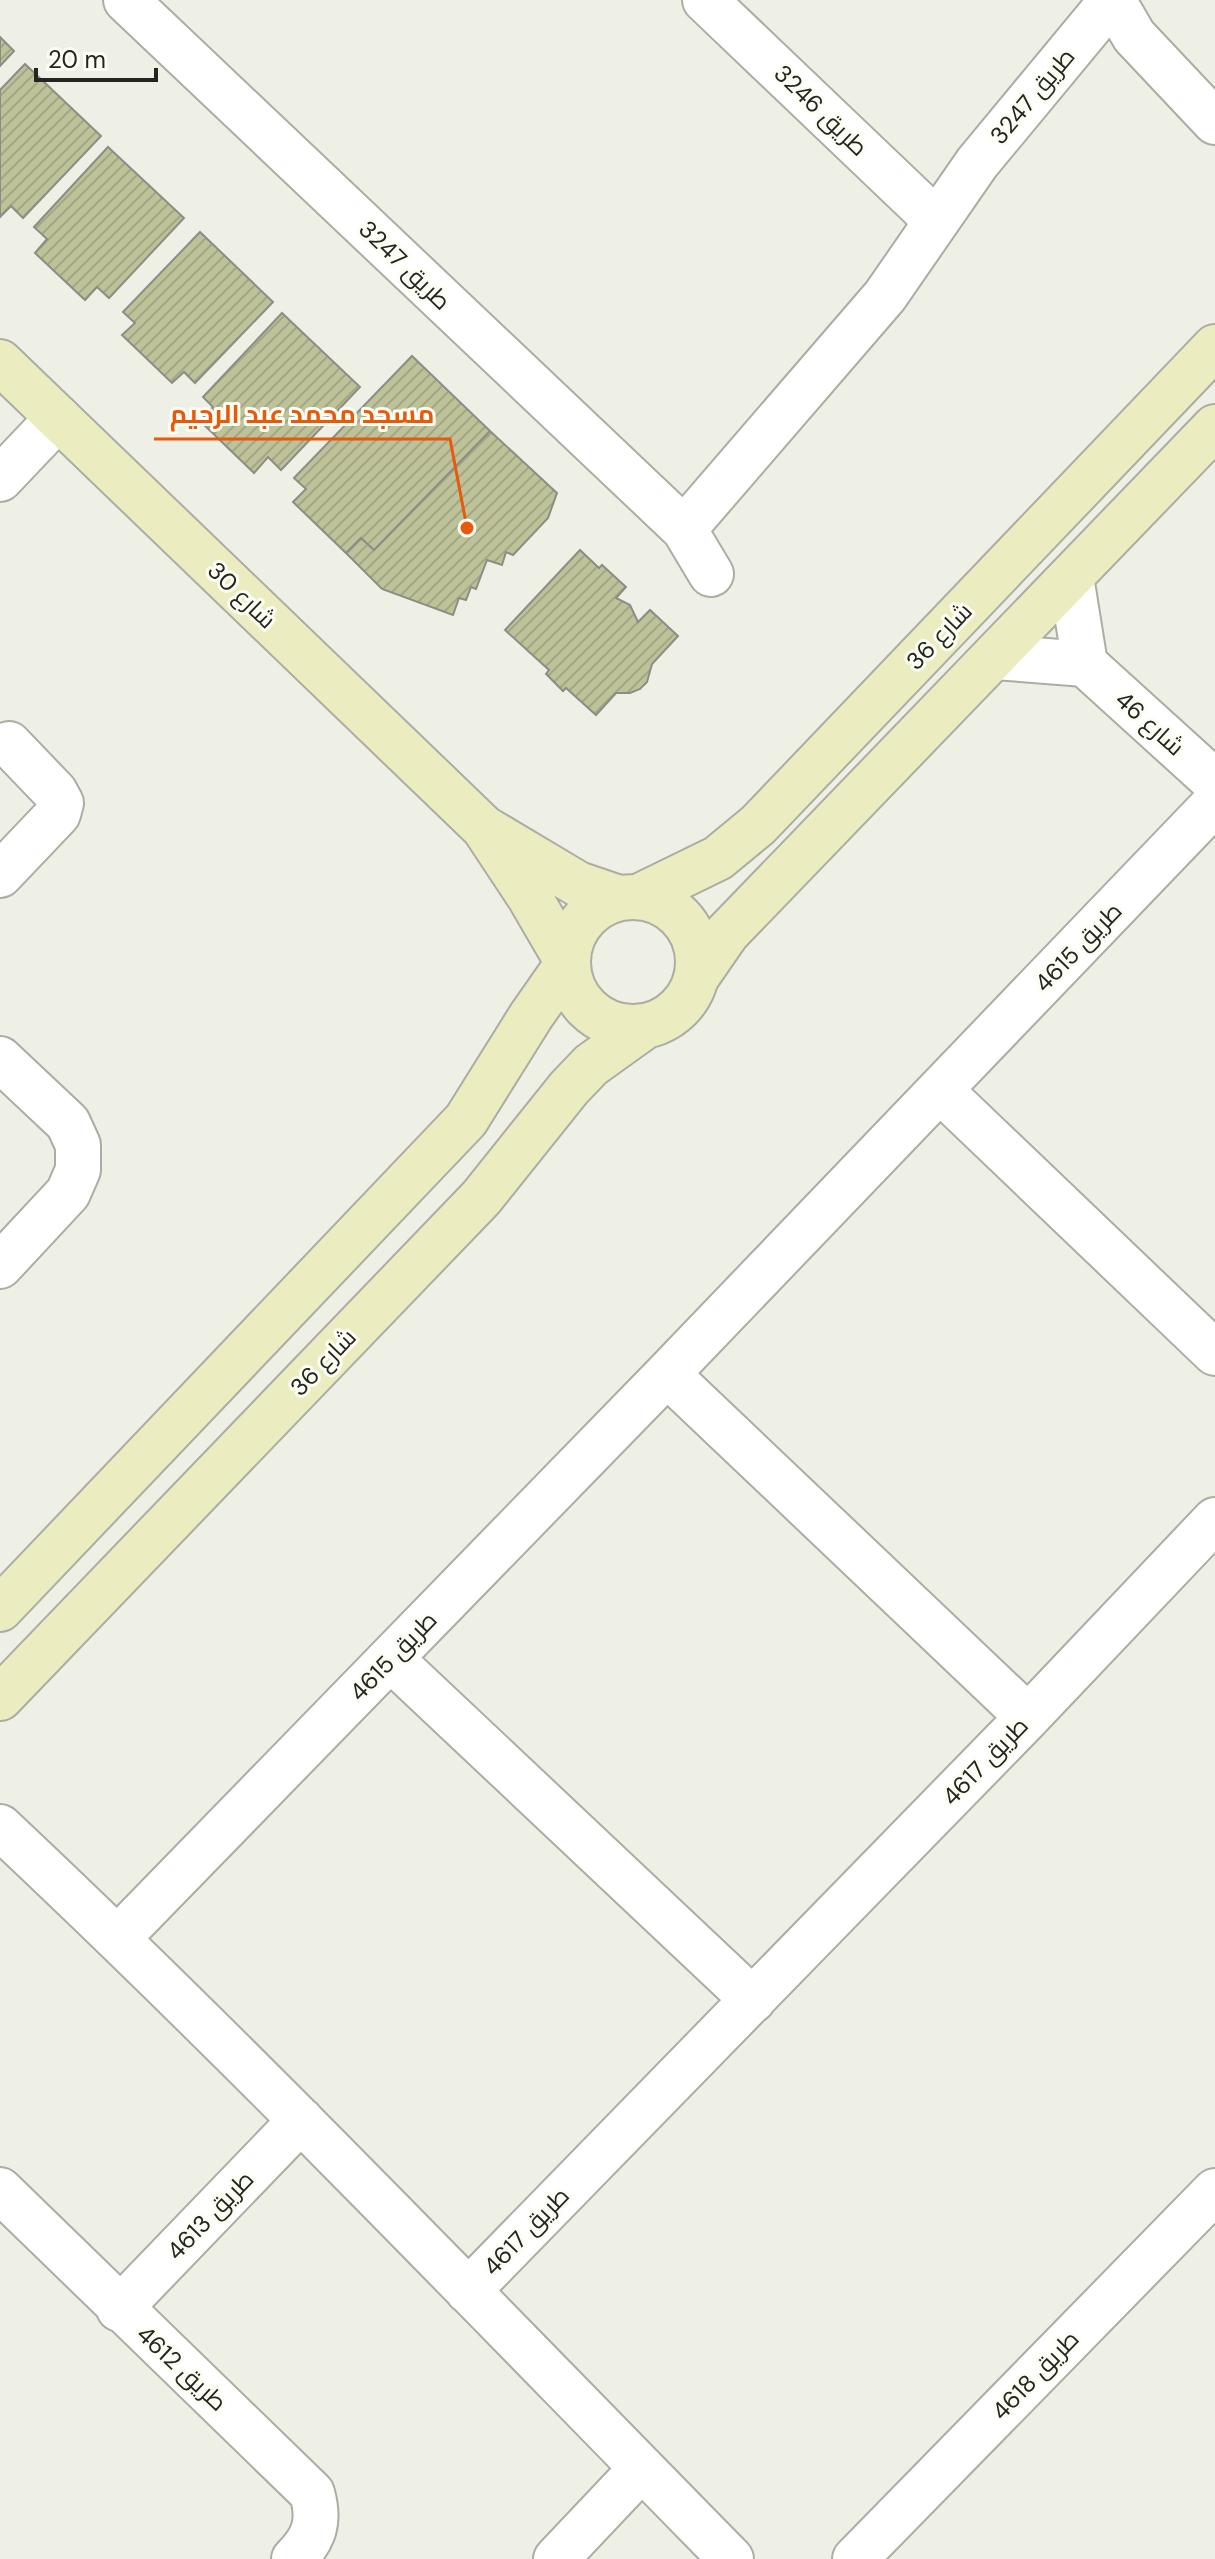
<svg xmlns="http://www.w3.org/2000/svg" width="1215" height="2559" font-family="'DM Sans',Cairo,sans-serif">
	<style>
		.building { fill: url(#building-hatch); stroke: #8c8d85; stroke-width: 2 }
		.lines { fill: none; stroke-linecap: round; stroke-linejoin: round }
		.street-casing { stroke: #abada4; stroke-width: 48 }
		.secondary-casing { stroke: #abada4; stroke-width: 48 }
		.street { stroke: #fff; stroke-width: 44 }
		.secondary { stroke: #ebedc0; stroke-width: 44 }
		.labels { text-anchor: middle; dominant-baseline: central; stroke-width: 6; stroke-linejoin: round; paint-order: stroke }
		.street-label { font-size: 24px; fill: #242421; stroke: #fcfdf3 }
		.leader { fill: none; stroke: #e8590c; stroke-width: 3 }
		.callout-dot { fill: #e8590c; stroke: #fcfdf3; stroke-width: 3 }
		.callout-label { font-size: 26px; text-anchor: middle; font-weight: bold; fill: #e8590c; stroke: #fcfdf3; stroke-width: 6; stroke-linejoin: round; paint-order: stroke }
	</style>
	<defs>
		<pattern id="building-hatch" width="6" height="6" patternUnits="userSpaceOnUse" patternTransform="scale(2)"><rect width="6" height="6" fill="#bec299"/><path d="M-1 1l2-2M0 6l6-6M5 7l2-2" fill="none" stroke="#a3a784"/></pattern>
	</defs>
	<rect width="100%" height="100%" fill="#eef0e6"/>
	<path class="building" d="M0 37 14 51 0 66Z
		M25 64 101 136 23 218 11 206 0 217V90Z
		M108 147 184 218 109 298 97 287 85 300 35 253 47 239 34 227Z
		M200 232 273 302 195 383 184 372 172 383 122 335 135 323 123 312Z
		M282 313 360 387 281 470 268 457 254 473 200 421 213 407 203 397Z
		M412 356 490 431 374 550 361 538 346 553 293 502 306 489 294 478Z
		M490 431 557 493 548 518 513 555 506 552 502 565 487 560 476 589 471 587 466 600 459 598 453 615 382 589 346 553 361 538 374 550Z
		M580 550 599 568 602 565 626 587 616 598 630 605 638 622 650 610 678 636 652 664 647 682 640 689 630 693H616L596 715 566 688 563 691 546 674 549 670 505 630Z"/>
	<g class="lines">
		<defs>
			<path id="street" d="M126 0 684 529 711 574
				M705 0 923 208 934 223
				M1113 0 1134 36 1215 122
				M0 479 58 418
				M684 529 885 296 977 163 1112 0
				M1071 577 1085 664
				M995 657 1085 664 1215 782
				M0 875 58 814 61 803 55 792 9 744
				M0 1059 68 1123 78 1145V1170L68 1193 0 1266
				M941 1091 1215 1353
				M667 1374 1028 1717
				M391 1659 753 2000
				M0 1827C251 2063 489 2313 731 2559
				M118 1938 667 1374 1215 803
				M0 2190 312 2493C320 2521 315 2538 294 2559
				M468 2291 1028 1717 1215 1520
				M119 2309 301 2120
				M556 2559 642 2468
				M855 2559 1215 2191"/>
			<path id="secondary" d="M0 362 484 828 578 884 619 898
				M640 896 718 858 758 825 1215 347
				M568 962a65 65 0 1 1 130 0a65 65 0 1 1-130 0Z
				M698 975 727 933 1215 427
				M0 1609 466 1120 531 1016 568 963 529 896 484 828
				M0 1698 481 1198 569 1088 591 1065 644 1027"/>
		</defs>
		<use href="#street" class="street-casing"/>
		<use href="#secondary" class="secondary-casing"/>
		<use href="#street" class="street"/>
		<use href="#secondary" class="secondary"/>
	</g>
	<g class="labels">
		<g class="street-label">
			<text transform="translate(1032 96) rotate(-50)">طريق 3247</text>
			<text transform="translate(821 110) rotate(44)">طريق 3246</text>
			<text transform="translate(405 265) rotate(44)">طريق 3247</text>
			<text transform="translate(242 595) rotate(44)">شارع 30</text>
			<text transform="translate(939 636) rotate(-46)">شارع 36</text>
			<text transform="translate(1150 723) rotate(42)">شارع 46</text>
			<text transform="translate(1078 947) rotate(-46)">طريق 4615</text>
			<text transform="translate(323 1362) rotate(-46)">شارع 36</text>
			<text transform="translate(393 1656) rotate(-46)">طريق 4615</text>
			<text transform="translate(985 1761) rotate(-46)">طريق 4617</text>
			<text transform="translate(210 2215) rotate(-46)">طريق 4613</text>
			<text transform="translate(526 2231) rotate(-46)">طريق 4617</text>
			<text transform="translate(182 2368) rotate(43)">طريق 4612</text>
			<text transform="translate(1035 2375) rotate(-46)">طريق 4618</text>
		</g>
	</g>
	<path class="leader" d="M467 528L450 439H154"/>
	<circle class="callout-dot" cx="467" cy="528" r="8"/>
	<g class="callout-label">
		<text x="302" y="423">مسجد محمد عبد الرحيم</text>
	</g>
	<path d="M36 68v12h120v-12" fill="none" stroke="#242421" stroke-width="4"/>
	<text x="48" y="68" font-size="24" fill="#242421" stroke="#fcfdf3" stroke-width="6" paint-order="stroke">20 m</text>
</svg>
